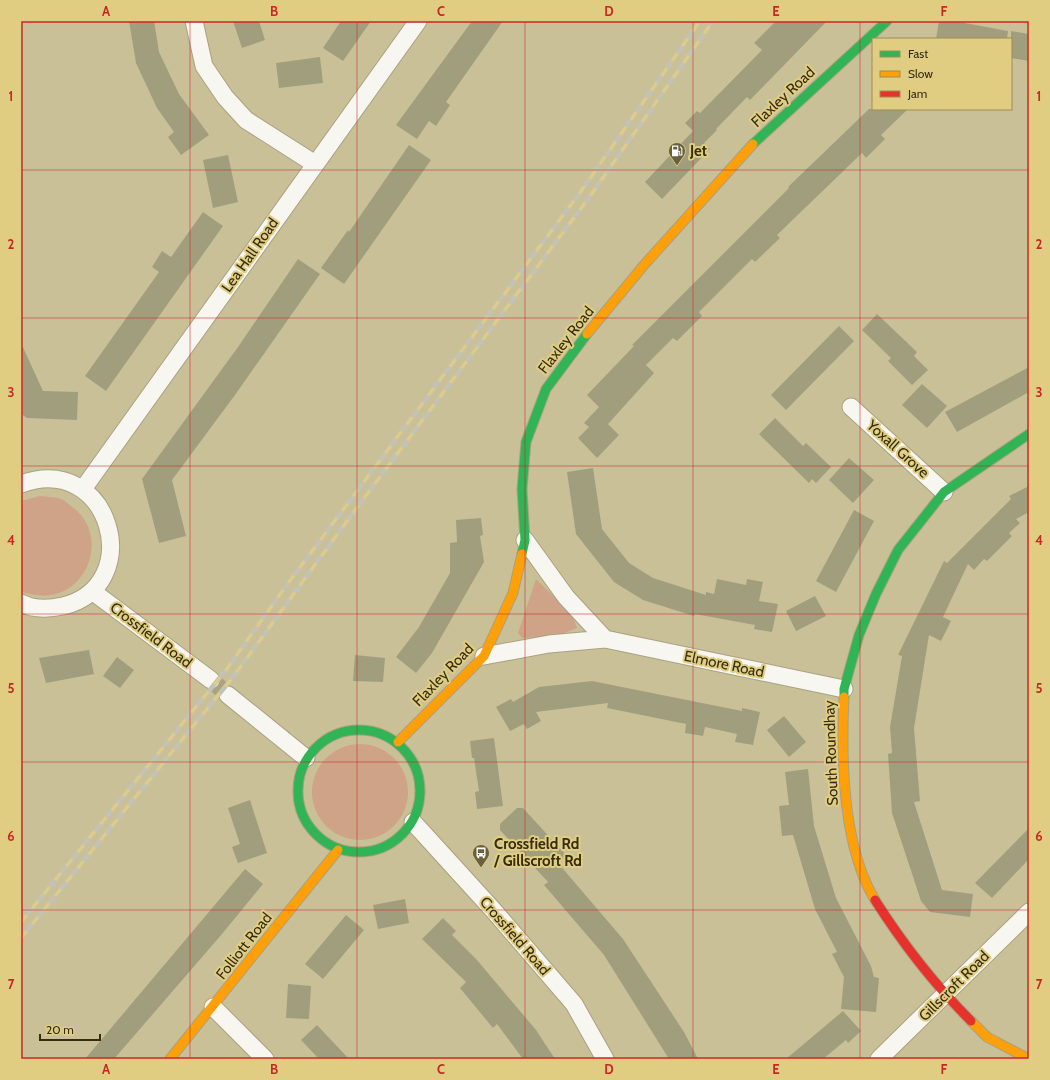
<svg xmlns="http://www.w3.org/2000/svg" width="1050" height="1080" font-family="Cabin,sans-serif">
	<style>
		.green { fill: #cfa387 }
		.building { fill: #a19e7e }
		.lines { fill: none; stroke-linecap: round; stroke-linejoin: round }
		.street-tunnel { stroke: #aca37c; stroke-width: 17; stroke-dasharray: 17 8; stroke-linecap: butt }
		.street-casing { stroke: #a9a181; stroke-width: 19 }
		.fast-casing { stroke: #a9a181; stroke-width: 11 }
		.slow-casing { stroke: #a9a181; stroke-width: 11 }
		.jam-casing { stroke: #a9a181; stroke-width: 11 }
		.street { stroke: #f7f6f0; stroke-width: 17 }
		.fast { stroke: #30b455; stroke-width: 9 }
		.slow { stroke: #ff9f0a; stroke-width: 9 }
		.jam { stroke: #e5322d; stroke-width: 9 }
		.rail-casing { stroke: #c4c1b5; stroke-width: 4.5 }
		.rail { stroke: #e0cd82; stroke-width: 3; stroke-dasharray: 9; stroke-linecap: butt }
		.grid { fill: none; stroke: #c62825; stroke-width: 1; stroke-opacity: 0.55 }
		.labels { text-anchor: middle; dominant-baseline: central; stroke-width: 4; stroke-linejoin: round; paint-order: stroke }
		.street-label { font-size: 15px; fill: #352d0d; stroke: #e0cd82 }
		.poi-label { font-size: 15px; font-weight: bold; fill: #352d0d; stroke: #e0cd82; text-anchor: start }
		.neatline { fill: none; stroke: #c62825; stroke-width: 1.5 }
		.grid-label { font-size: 13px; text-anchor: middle; font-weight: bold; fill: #c62825 }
	</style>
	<rect width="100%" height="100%" fill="#cac098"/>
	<path class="green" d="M40 496C47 497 55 497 61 499 65 500 68 504 71 506 113 535 86 603 36 595 31 594 25 594 21 591V501Z
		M536 579 572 614 577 628 557 636 522 638 518 633Z
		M312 792a48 48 0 1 1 96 0a48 48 0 1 1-96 0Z"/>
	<path class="building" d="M129 21H154L159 52 179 94 209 135 181 155 168 137 174 132 157 108 136 63Z
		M233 21H259L265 40 242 48Z
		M341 21H371L343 61 323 48Z
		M472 21H503L446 102 450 105 436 126 429 121 417 139 396 125Z
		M776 21H827L750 100 747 97 716 129 717 130 704 143 710 149 662 199 645 182 693 131 685 123 697 111 700 113 762 50 754 43Z
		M939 21H954L1008 31 1007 39H936Z
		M1011 31 1029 34V61L1011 58Z
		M320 57 323 83 279 88 276 63Z
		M869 109H908L881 135 885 139 866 158 862 153 777 235 780 238 755 262 752 259 699 312 702 316 677 341 673 338 646 365 654 373 608 424 619 435 597 458 578 438 589 427 584 423 599 407 587 395 634 346 632 345 789 188 788 187Z
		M409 145 431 160 344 284 321 268 348 230 349 232Z
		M228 155 238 202 213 208 203 160Z
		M203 212 223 226 106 391 85 376 159 272 152 267 162 251 171 257Z
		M298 259 320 274 235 395 172 480 186 536 159 543 142 479 238 347Z
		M877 314 917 352 914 356 928 370 912 385 888 361 891 358 862 330Z
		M839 326 854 341 786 410 771 395Z
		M21 343 43 391 78 392 77 420 27 418 21 414Z
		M1029 367V392L957 432 945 412Z
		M922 384 947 406 927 428 902 405Z
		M775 418 803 446 806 443 831 467 816 483 812 479 809 483 759 434Z
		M849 458 874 480 853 503 829 480Z
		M593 468 602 529 629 563 653 578 706 595V592L714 594 717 579 746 585 747 579 763 582 759 601 778 604 772 632 754 629 755 625 695 614 694 616 643 600 614 582 576 534 567 472Z
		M1029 486V512L1016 519 1020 523 1009 533 1012 536 987 561 984 559 974 570 968 564 943 617 951 621 941 641 929 635 914 728 920 801 914 802 942 890 973 894 970 917 930 912 921 901 892 813 888 754 892 753 890 727 902 656 898 655 944 561 947 563 1011 499 1009 496Z
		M854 510 874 521 836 592 816 581Z
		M481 518 483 535 480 536 484 562 432 653 416 673 396 657 419 627 450 573V543L457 542 456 520Z
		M815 596 826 616 796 631 786 611Z
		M89 650 94 674 46 683 39 658Z
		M355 655 385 658 383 682 353 681Z
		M117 657 134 670 120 688 103 676Z
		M592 681 742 711V708L760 712 753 745 735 742 737 734 705 727 703 736 685 733 686 724 607 708 608 703 536 712 541 721 527 729 524 724 510 731 496 707 511 699 513 702 539 687Z
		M784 716 806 742 789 757 767 730Z
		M494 738 503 806 477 809 475 792 479 791 474 758H472L470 741Z
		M808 769 814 826 836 898 871 966 874 977 879 978 876 1012 841 1009 844 977 832 954 837 952 815 909 793 835 782 836 779 806 789 805 785 772Z
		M250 800 267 853 238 863 232 847 240 844 228 808Z
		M517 808H523L566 855 558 863 623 939 684 1032 698 1059H669L604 955 544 885 548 882 500 830V824Z
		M1029 828V859L992 898 975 883Z
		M245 869 263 884 222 934 114 1059H85Z
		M405 899 409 923 378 929 373 905Z
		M346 915 364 930 323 979 305 964Z
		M443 918 456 931 452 935 477 960 536 1030 555 1059H523L497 1024 493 1028 460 988 466 982 422 939Z
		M288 984 311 986 309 1019 286 1018Z
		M843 1011 861 1031 848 1043 846 1040 823 1059H786Z
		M317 1025 349 1059H319L301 1040Z"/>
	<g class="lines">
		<path class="street-tunnel" d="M211 680 228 695"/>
		<defs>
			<path id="street" d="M194 21 204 66 225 97 246 120 315 164
				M851 407 944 492
				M21 484C111 451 147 586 63 606 49 609 34 610 21 603
				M83 489 418 21
				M525 540 566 597 605 639
				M92 591 211 680
				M484 656 549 644 605 639 844 689
				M228 695 306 758
				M413 822 494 911 574 1004 605 1059
				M213 1007 265 1059
				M879 1059 1029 912"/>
			<path id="fast" d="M753 144 887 21
				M522 554 525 540 522 489 526 442 546 389 587 334
				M844 697V689L859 635 876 594 898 550 944 492 1029 434
				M298 791a61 61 0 1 1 122 0a61 61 0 1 1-122 0Z"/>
			<path id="slow" d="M587 334 644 265 753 144
				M844 697C841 759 842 846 875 900
				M398 742 484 656 513 593 522 554
				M971 1021 987 1037 1029 1059
				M170 1059 338 850"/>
			<path id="jam" d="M875 900C903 944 934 984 971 1021"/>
		</defs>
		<use href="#street" class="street-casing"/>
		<use href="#fast" class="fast-casing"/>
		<use href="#slow" class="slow-casing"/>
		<use href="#jam" class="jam-casing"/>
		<use href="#street" class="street"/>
		<use href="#fast" class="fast"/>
		<use href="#slow" class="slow"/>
		<use href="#jam" class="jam"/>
		<defs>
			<path id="rail" d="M21 922 226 670 286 586 579 194 700 21
				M21 938 233 677 347 521 588 199 713 21"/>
		</defs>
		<use href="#rail" class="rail-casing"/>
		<use href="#rail" class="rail"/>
	</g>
	<path class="grid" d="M190 21V1059M357 21V1059M525 21V1059M693 21V1059M860 21V1059M21 170H1029M21 318H1029M21 466H1029M21 614H1029M21 762H1029M21 910H1029"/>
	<defs>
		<symbol id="fuel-pin" viewBox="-11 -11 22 30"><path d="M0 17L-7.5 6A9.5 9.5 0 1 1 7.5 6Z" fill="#69603e" stroke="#e0cd82"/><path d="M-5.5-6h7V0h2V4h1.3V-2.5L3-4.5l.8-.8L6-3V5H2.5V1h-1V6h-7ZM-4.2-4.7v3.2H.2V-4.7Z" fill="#fff"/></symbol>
		<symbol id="bus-pin" viewBox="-11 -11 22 30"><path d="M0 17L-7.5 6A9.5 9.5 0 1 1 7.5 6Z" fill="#69603e" stroke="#e0cd82"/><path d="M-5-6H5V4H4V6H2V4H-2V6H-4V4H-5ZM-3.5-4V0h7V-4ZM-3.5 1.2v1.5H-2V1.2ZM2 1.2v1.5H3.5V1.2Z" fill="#fff"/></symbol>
	</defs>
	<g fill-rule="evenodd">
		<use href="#fuel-pin" x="667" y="141" width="20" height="27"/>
		<use href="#bus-pin" x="471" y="843" width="20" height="27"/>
	</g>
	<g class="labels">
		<g class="street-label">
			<text transform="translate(783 97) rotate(-43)">Flaxley Road</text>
			<text transform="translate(250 255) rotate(-55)">Lea Hall Road</text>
			<text transform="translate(566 340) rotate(-52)">Flaxley Road</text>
			<text transform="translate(898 449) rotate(42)">Yoxall Grove</text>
			<text transform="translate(151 635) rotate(37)">Crossfield Road</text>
			<text transform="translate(724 664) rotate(12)">Elmore Road</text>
			<text transform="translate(443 675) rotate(-46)">Flaxley Road</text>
			<text transform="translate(831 753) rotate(-92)">South Roundhay</text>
			<text transform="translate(515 936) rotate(49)">Crossfield Road</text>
			<text transform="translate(244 946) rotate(-52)">Folliott Road</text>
			<text transform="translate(954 986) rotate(-45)">Gillscroft Road</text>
		</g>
		<g class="poi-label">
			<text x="690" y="151">Jet</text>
			<text x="494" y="844">Crossfield Rd<tspan x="494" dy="17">/ Gillscroft Rd</tspan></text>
		</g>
	</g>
	<rect width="1050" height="1080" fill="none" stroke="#e0cd82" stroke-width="44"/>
	<rect x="872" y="38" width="140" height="72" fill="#e0cd82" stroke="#9c8d53"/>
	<rect x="880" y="51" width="20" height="6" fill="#30b455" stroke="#9c8d53"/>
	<text x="908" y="58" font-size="12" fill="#352d0d">Fast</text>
	<rect x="880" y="71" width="20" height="6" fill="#ff9f0a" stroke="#9c8d53"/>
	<text x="908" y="78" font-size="12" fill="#352d0d">Slow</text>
	<rect x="880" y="91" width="20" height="6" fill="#e5322d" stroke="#9c8d53"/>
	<text x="908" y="98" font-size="12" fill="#352d0d">Jam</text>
	<path d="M40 1034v6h60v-6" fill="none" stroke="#352d0d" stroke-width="2"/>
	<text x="46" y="1034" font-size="12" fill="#352d0d" stroke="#e0cd82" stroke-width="3" paint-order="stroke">20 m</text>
	<rect x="22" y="22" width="1006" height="1036" class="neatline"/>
	<g class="grid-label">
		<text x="106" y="16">A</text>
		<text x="274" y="16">B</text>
		<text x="441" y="16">C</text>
		<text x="609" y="16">D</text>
		<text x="776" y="16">E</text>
		<text x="944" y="16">F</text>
		<text x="11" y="101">1</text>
		<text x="1039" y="101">1</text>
		<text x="11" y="249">2</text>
		<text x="1039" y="249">2</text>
		<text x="11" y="397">3</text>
		<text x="1039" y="397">3</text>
		<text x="11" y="545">4</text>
		<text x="1039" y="545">4</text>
		<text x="11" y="693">5</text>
		<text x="1039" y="693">5</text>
		<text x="11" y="841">6</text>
		<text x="1039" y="841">6</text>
		<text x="11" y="989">7</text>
		<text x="1039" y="989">7</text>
		<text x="106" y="1074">A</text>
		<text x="274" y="1074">B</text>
		<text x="441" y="1074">C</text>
		<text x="609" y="1074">D</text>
		<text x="776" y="1074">E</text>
		<text x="944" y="1074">F</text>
	</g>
</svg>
